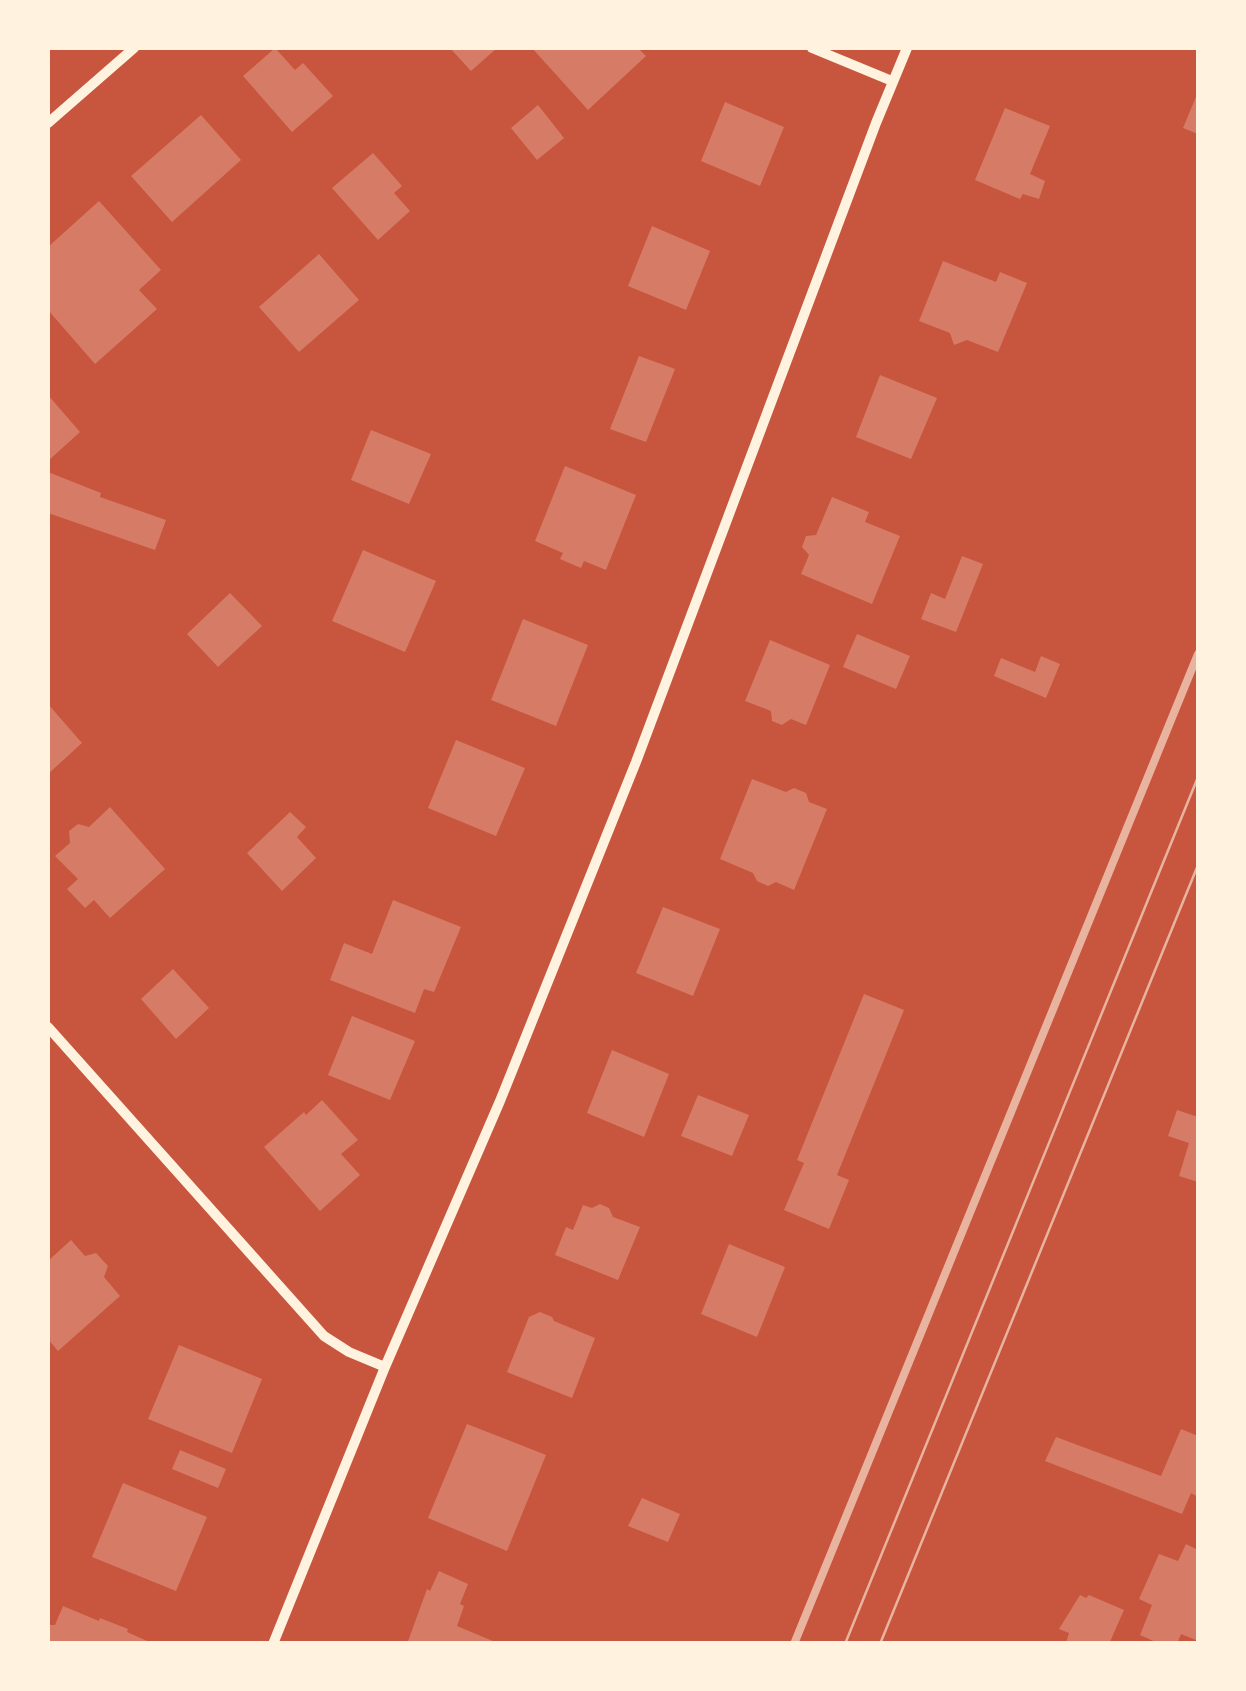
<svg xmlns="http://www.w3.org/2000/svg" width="1246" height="1691" font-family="Rubik,sans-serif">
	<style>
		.building { fill: #d67c66 }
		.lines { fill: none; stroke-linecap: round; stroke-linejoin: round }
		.minor { stroke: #fff3e0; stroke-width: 10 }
		.tram { stroke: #e9b49f; stroke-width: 2.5 }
		.rail { stroke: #e9b49f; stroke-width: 8 }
	</style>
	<rect width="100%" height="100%" fill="#c8553d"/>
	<path class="building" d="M275 48 295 70 303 63 333 96 292 132 243 76Z
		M450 48H497L471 71Z
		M532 48H638L646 56 588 110Z
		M1198 92V134L1183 128Z
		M725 102 784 127 760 186 701 161Z
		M538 105 564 138 537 160 511 128Z
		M1005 108 1050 126 1030 174 1045 181 1039 199 1023 194 1020 199 975 180Z
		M201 115 241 160 172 222 131 176Z
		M373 153 402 186 394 193 410 211 378 240 332 188Z
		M99 201 161 270 139 290 157 309 95 364 48 310V247Z
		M652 226 710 251 686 310 628 286Z
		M319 254 359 300 299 352 259 307Z
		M943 261 996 282 1000 272 1027 283 998 352 967 340 954 345 950 333 919 321Z
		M639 356 675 369 646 442 610 429Z
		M880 375 937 398 911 459 856 437Z
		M48 395 80 432 48 461Z
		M371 430 431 454 409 504 351 480Z
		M565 466 636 495 606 570 584 561 581 568 560 559 563 553 535 541Z
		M48 472 101 493 100 497 166 520 155 550 48 513Z
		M832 497 869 512 865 522 900 536 872 604 801 574 809 555 802 547 806 536 816 535Z
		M363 550 436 581 405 652 332 621Z
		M962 556 983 564 956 632 921 619 931 593 945 599Z
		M230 593 262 626 218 667 187 634Z
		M523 619 588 645 556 726 491 700Z
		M857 634 910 656 896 689 843 667Z
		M770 640 830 665 806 725 791 719 782 725 772 721 771 711 745 701Z
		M1041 656 1060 664 1046 698 994 676 1001 658 1035 672Z
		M48 704 82 743 48 774Z
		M456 740 525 768 496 836 428 808Z
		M752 779 786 792 794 788 806 793 809 802 827 809 794 890 776 882 768 886 757 881 753 873 720 859Z
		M110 807 165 869 110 918 94 900 85 908 67 889 78 879 55 856 70 843 69 831 78 824 89 827Z
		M290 812 306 827 297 837 316 858 282 891 247 853Z
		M393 900 461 927 434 992 424 989 415 1013 330 980 344 943 372 954Z
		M663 907 720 929 693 996 636 973Z
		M173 969 209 1008 176 1039 141 999Z
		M864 994 904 1010 837 1175 849 1180 829 1229 784 1210 804 1163 797 1160Z
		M352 1016 415 1041 390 1100 328 1075Z
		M612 1050 669 1074 644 1137 587 1113Z
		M698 1095 749 1115 732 1156 681 1136Z
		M322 1100 358 1140 341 1154 360 1175 320 1211 264 1147 304 1112 306 1115Z
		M1177 1110 1198 1117V1182L1179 1176 1189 1143 1168 1136Z
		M600 1204 609 1208 613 1217 640 1227 618 1280 555 1255 566 1227 573 1230 583 1205 592 1208Z
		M71 1240 85 1256 96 1253 108 1266 104 1277 120 1296 58 1351 48 1339V1261Z
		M729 1244 785 1267 757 1337 701 1314Z
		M540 1312 552 1317 554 1321 595 1338 572 1398 507 1372 529 1317Z
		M179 1345 262 1379 232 1453 148 1419Z
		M467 1424 546 1455 507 1551 428 1518Z
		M1181 1429 1198 1436V1497L1191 1493 1182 1514 1045 1461 1056 1437 1161 1476Z
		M180 1450 226 1469 218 1488 172 1469Z
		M123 1483 207 1517 176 1591 92 1557Z
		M642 1498 680 1514 668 1542 628 1526Z
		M1186 1544 1198 1550V1641L1181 1634 1177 1644H1160L1140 1635 1152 1605 1139 1599 1159 1554 1178 1561Z
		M439 1571 468 1584 460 1604 464 1606 457 1626 500 1644H407L427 1589 430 1591Z
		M1080 1595 1086 1598 1089 1595 1124 1610 1109 1644 1066 1643 1069 1633 1059 1629Z
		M63 1606 99 1621 100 1618 128 1629 127 1632 154 1644H48V1625H55Z"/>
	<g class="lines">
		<path class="minor" d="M812 48 892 81
			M48 123 134 48
			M48 1027 324 1336 349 1352 385 1367
			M273 1644 385 1367 500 1101 636 762 876 123 907 48"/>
		<path class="tram" d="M845 1644 1198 777
			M880 1644 1198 865"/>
		<path class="rail" d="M794 1644 1198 654"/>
	</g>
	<rect width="1246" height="1691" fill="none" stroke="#fff3e0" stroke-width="100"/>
</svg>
